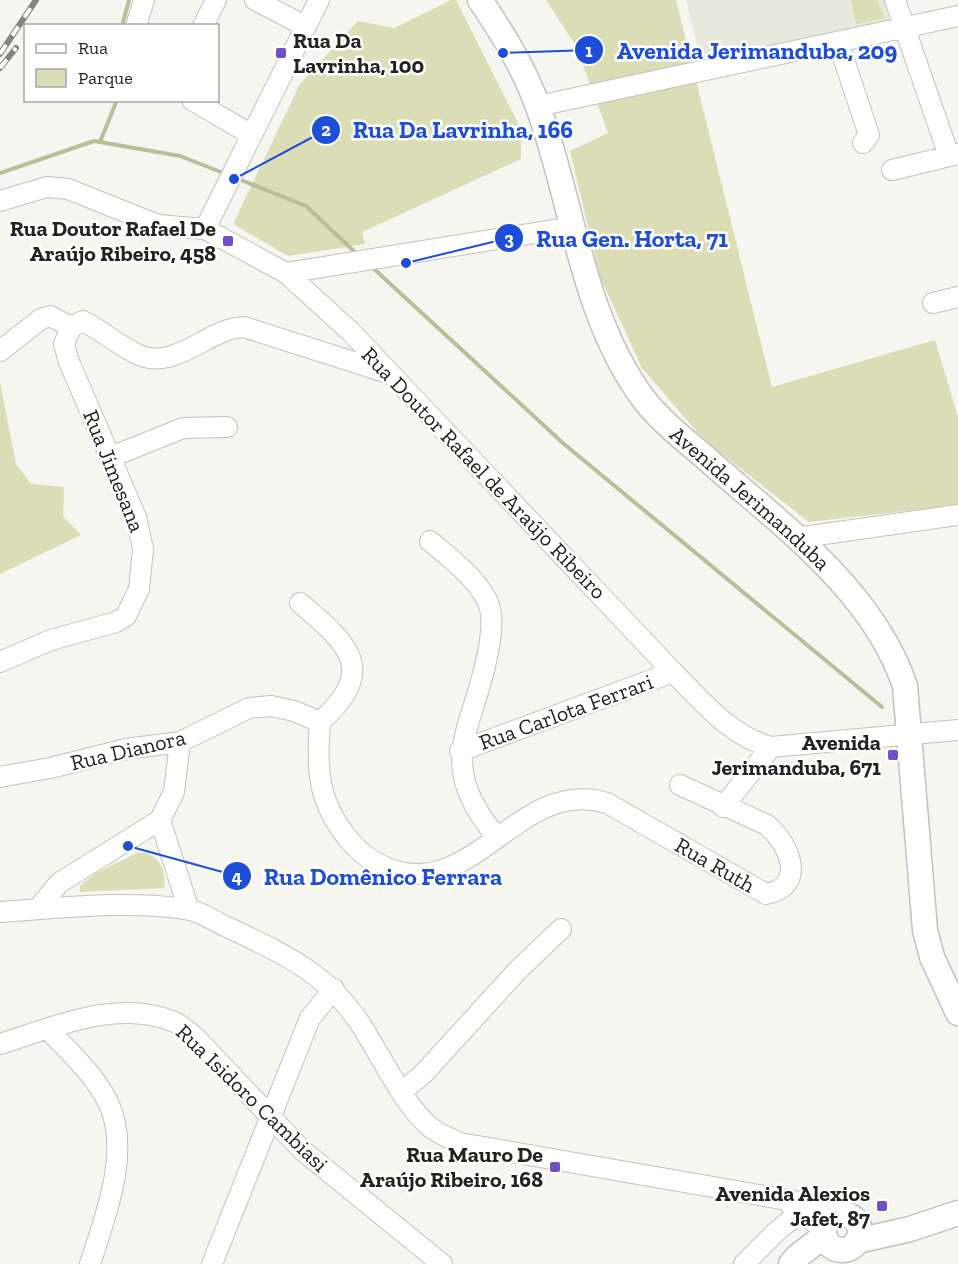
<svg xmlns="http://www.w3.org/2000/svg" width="958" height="1264" font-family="'Zilla Slab',serif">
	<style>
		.built { fill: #e8e9dd }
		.green { fill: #daddb5 }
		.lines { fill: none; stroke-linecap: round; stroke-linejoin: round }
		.stream { stroke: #bbbe97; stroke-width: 4 }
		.minor-casing { stroke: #c1c2bd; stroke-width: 22 }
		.major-casing { stroke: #c1c2bd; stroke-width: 27 }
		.minor { stroke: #fff; stroke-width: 20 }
		.major { stroke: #fff; stroke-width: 24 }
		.rail-casing { stroke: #848582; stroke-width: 6 }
		.rail { stroke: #fff; stroke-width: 4; stroke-dasharray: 11; stroke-linecap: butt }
		.poi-dot { fill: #724fc8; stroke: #fff; stroke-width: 2 }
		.labels { text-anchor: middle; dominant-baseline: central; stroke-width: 5; stroke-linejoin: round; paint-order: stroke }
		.poi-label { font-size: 22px; font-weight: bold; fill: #222321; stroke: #fff; text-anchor: end }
		.street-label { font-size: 22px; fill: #222321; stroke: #fff }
		.leader { fill: none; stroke: #1d4ed8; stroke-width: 2 }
		.callout-dot { fill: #1d4ed8; stroke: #fff; stroke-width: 2 }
		.mark-label { font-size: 18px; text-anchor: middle; font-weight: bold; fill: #fff }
		.callout-label { font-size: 24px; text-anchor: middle; font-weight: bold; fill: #1d4ed8; stroke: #fff; stroke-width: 5; stroke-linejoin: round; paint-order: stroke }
	</style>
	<rect width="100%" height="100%" fill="#f6f6f1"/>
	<path class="built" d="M686 0H884L890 21 701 62Z"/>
	<path class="green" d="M451 0H456L521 129V159L362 232 365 244 288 256 233 224 300 84 358 21 394 28Z
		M546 0H676L772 387 935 340 958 417V505L809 522 704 440 642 368 600 277 570 151 608 133 576 46Z
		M851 0H877L885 18 856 24Z
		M0 382 16 464 31 484 64 487 63 516 81 535 0 574Z
		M137 853C157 851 167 869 164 888L80 892V886L96 873Z"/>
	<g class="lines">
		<path class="stream" d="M122 26 129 0
			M100 142 117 100
			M0 173 94 141 180 156 226 174
			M236 178 306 206 357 254
			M372 267 564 444 882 707"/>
		<defs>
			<path id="minor" d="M255 0 305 26
				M895 0 949 156
				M136 26 144 0
				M203 26 216 0
				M838 42 869 135 863 143
				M192 100 252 135
				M538 106 958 16
				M892 170 958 154
				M0 201 47 187 68 189 158 225 205 229 286 273 351 332 673 672C702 701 730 736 771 747L958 730
				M205 229 319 0
				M286 273 572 227
				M933 303 958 297
				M71 327 83 321C103 331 119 346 139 355 176 371 208 328 244 327L388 373
				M0 351 41 319 50 316 71 327
				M111 457 183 428 227 427
				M796 538 958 515
				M430 541C450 558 474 576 487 600 493 612 492 627 490 640 479 724 430 758 496 836
				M300 603C348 644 379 669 320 722 316 771 318 803 350 841 360 853 373 862 387 868 473 903 519 776 607 803L766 894C807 887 790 844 767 825L680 785
				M0 662 51 640 116 622 126 616 139 589 143 549 136 517 69 362 64 344 71 327
				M460 751 673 672
				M0 777 50 768 126 749 180 742 249 708 271 706 294 711 320 722
				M723 807 771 747
				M160 820 189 910
				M38 909 59 883 160 820 174 792 180 742
				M0 912C61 908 125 900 186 909 200 911 214 921 227 927 284 954 328 973 363 1028 380 1055 405 1106 429 1126 438 1134 449 1138 460 1143L811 1204 838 1214
				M48 1029C68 1051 93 1073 107 1100 132 1148 106 1215 90 1264
				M0 1044C54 1027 116 999 172 1021 181 1024 188 1032 195 1037L302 1150 442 1264
				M403 1091 424 1073 518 970 561 929
				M791 1206 824 1229
				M212 1264 310 1018 334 989
				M744 1264 777 1231 811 1204"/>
			<g id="major">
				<path id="s1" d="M480 0C503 34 524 68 538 107 573 202 581 313 642 397 660 421 685 440 708 460 781 525 873 590 905 686L925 930 932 957 958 1013"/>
				<circle cx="842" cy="1232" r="18"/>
				<path d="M857 1241 910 1229 958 1213"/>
				<path d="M791 1264 798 1256 824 1236"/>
			</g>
		</defs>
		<use href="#minor" class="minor-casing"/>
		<use href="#major" class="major-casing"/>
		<use href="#minor" class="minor"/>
		<use href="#major" class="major"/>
		<defs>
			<path id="rail" d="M0 54 36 0
				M0 68 16 48"/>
		</defs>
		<use href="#rail" class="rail-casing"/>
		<use href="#rail" class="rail"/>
	</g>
	<g class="poi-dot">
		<rect x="275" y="47" width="12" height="12" rx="3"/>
		<rect x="222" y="235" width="12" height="12" rx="3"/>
		<rect x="887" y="749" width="12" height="12" rx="3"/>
		<rect x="549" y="1161" width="12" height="12" rx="3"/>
		<rect x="876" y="1200" width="12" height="12" rx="3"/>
	</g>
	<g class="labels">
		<g class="poi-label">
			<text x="293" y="40" text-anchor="start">Rua Da<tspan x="293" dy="25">Lavrinha, 100</tspan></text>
			<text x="216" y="228">Rua Doutor Rafael De<tspan x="216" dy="25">Araújo Ribeiro, 458</tspan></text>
			<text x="881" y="742">Avenida<tspan x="881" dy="25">Jerimanduba, 671</tspan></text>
			<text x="543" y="1154">Rua Mauro De<tspan x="543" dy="25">Araújo Ribeiro, 168</tspan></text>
			<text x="870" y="1193">Avenida Alexios<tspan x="870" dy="25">Jafet, 87</tspan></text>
		</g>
		<g class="street-label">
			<text transform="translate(114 471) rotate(68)">Rua Jimesana</text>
			<text transform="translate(484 473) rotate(46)">Rua Doutor Rafael de Araújo Ribeiro</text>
			<text stroke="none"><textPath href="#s1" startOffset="580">Avenida Jerimanduba</textPath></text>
			<text transform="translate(566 712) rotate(-20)">Rua Carlota Ferrari</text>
			<text transform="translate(128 750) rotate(-13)">Rua Dianora</text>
			<text transform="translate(715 865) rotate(30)">Rua Ruth</text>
			<text transform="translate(252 1098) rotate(44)">Rua Isidoro Cambiasi</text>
		</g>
	</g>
	<path class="leader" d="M503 53L589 50M234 179L326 130M406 263L509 238M128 846L237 876"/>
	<g class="callout-dot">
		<circle cx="503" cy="53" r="6"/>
		<circle cx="234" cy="179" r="6"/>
		<circle cx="406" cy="263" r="6"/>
		<circle cx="128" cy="846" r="6"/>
		<circle cx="589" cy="50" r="15"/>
		<circle cx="326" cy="130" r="15"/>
		<circle cx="509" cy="238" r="15"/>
		<circle cx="237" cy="876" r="15"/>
	</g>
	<g class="mark-label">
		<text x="589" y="57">1</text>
		<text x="326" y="136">2</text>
		<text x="509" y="245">3</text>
		<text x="237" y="883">4</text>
	</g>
	<g class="callout-label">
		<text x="757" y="59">Avenida Jerimanduba, 209</text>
		<text x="463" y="138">Rua Da Lavrinha, 166</text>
		<text x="632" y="247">Rua Gen. Horta, 71</text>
		<text x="383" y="885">Rua Domênico Ferrara</text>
	</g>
	<rect x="24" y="24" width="195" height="78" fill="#ffffff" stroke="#a7a7a6" stroke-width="1.5"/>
	<rect x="36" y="44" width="30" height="9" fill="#ffffff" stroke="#a7a7a6" stroke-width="1.5"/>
	<text x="78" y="54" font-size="18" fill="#222321">Rua</text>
	<rect x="36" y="69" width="30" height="18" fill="#daddb5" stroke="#a7a7a6" stroke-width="1.5"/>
	<text x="78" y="84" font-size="18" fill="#222321">Parque</text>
</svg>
